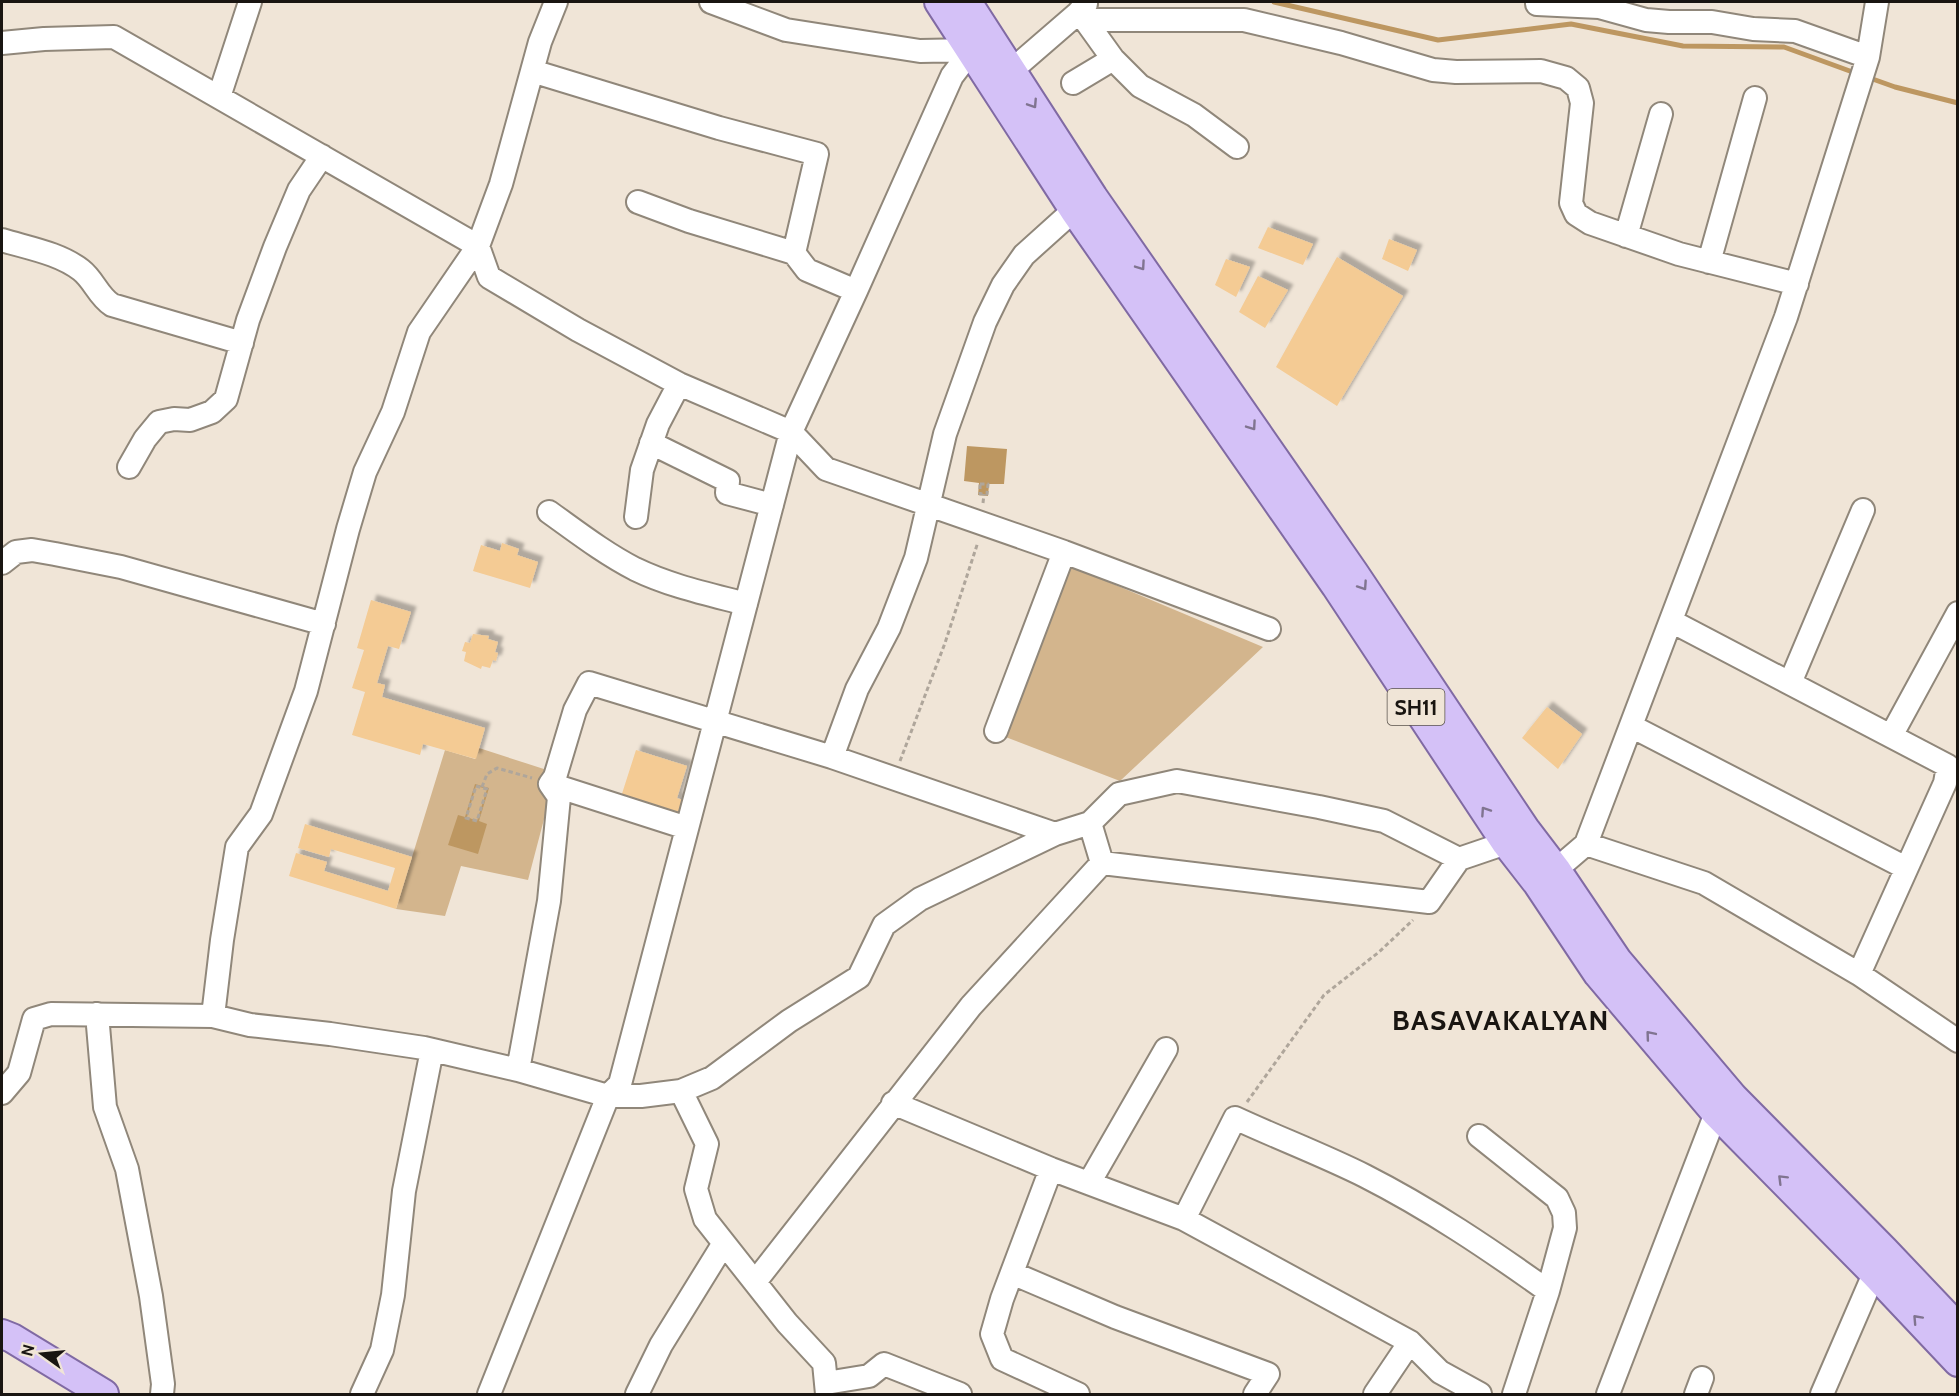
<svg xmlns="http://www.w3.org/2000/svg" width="1959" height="1396" font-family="Cabin,sans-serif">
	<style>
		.green { fill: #d3b58d }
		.water { fill: #bd9761; fill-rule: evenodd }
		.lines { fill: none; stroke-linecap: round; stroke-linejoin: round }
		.stream { stroke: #bd9761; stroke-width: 5 }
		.building { fill: #f4cb94; filter: url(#shadow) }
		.minor-casing { stroke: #90877a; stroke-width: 26 }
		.major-casing { stroke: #806aa3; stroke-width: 32 }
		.path { stroke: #afa69b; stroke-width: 3; stroke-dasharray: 4.5 3; stroke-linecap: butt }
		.minor { stroke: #fff; stroke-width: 22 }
		.major { stroke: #d4c1f7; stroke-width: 28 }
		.oneway { stroke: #807490 }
		.labels { text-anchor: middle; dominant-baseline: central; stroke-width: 4.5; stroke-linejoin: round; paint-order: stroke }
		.shield { fill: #f0e5d7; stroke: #5a534c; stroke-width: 1.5 }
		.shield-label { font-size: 21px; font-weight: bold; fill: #191511 }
		.district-label { font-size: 28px; font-weight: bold; letter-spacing: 1.5px; fill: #191511; stroke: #f0e5d7 }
	</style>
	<defs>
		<filter id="shadow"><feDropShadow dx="5.5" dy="-5.5" stdDeviation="1.5" flood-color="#0004"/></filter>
	</defs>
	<rect width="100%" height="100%" fill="#f0e5d7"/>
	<path class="green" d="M1068 565 1263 647 1120 781 1003 736Z
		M479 748 550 771 548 804 528 880 461 866 445 916 396 909 445 750 475 759Z"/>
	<path class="water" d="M967 446 1007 449 1004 484H989L988 496 978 495 979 483 964 481Z
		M475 784 489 788 479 821 487 824 478 854 448 845 458 815 465 817ZM476 786 487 789 477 821 467 817Z"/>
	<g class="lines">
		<path class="stream" d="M1274 2 1438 40 1571 24 1683 46 1784 47 1858 74
			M1867 77 1895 87 1958 103"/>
	</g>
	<path class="building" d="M1268 227 1313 244 1303 265 1258 248Z
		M1389 239 1417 250 1408 271 1382 259Z
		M1337 257 1403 296 1337 406 1276 367Z
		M1226 259 1250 267 1236 297 1215 285Z
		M1258 276 1288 290 1265 328 1239 312Z
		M502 543 519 549 517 555 538 562 530 588 473 571 481 545 500 551Z
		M371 600 411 612 399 649 388 646 377 683 385 685 382 697 485 728 476 759 423 744 420 755 352 735 365 692 352 688 364 650 357 648Z
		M473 634 489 636 488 639 498 642 495 652 498 653 496 661 493 660 490 668 482 666 481 669 464 661 466 652 462 651 465 642 470 643Z
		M1547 707 1582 734 1558 769 1522 738Z
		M636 750 687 766 677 798 685 801 678 822 619 803Z
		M305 824 412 857 396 909 289 876 296 853 327 862 324 871 388 891 395 868 331 849 329 857 298 848Z"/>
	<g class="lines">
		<defs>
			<path id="minor" d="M711 2 786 30 920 51 972 50
				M1537 4 1599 7 1646 20 1669 22H1712L1753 29 1795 31 1868 57
				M1078 13 1085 20H1244L1341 43 1433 70 1456 72 1541 71 1566 78 1578 88 1582 103 1571 203 1576 214 1590 223 1679 254 1797 284
				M2 43 44 39 114 37 478 246 489 277 578 330 679 384 791 432 826 469 1064 552 1269 629
				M1113 59 1140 86 1194 115 1237 147
				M532 71 719 128 817 154 794 253 689 221 638 202
				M1011 71 1078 13 1086 4
				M1073 83 1113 59 1085 20
				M219 97 250 2
				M1626 236 1661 114
				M2 240C28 248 59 253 81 270 94 280 98 296 112 305L242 343
				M794 253 807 270 856 291
				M1709 262 1755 98
				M651 443 728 481 727 493 772 505
				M129 467 145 439 159 422 174 419 190 420 212 412 226 399 248 320 275 247 299 190 322 156
				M549 512C577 532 604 553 635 569 670 586 708 594 746 604
				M636 517 642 470 658 424 679 384
				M2 563 16 552 32 550 55 554 121 567 324 624
				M1671 621 1948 766 1945 783 1859 974
				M1790 683 1863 510
				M1631 726 1906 868
				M996 731 1064 552
				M1891 736 1958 613
				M832 757 857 689 889 628 916 558 945 434 985 322 1003 285 1024 255 1074 210
				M550 784 687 828
				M1586 844 1704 883 1859 974 1958 1041
				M1102 863 1429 902 1459 859
				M1544 880 1586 844 1786 317 1868 57 1877 2
				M97 1014 105 1107 127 1169 151 1296 163 1384 162 1394
				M213 1016 222 940 237 847 261 814 306 691 348 529 365 472 393 412 419 332 478 246 501 184 540 42 556 2
				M518 1070 549 901 559 797 550 784 555 777 575 710 589 683 832 757 1055 834
				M681 1091 707 1144 696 1189 705 1219 787 1323 824 1363 827 1394
				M2 1093 19 1073 34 1019 51 1014 213 1016 250 1025 330 1034 424 1048 518 1070 608 1096H641L681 1091 712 1078 789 1021 859 977 884 925 920 899 1055 834 1090 823 1119 794 1177 781 1319 807 1384 821 1459 859 1506 843 1520 833
				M893 1103 1051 1169 1184 1219 1410 1342 1440 1372 1480 1394
				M1479 1136 1557 1198 1564 1213 1565 1228 1548 1291 1514 1394
				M1051 1169 1002 1299 992 1334 1002 1359 1078 1394
				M1089 1183 1166 1049
				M1184 1219 1235 1118C1278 1138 1323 1155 1365 1176 1430 1209 1489 1249 1548 1291
				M1012 1273 1115 1317 1268 1374 1255 1394
				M755 1282 971 1006 1102 863 1090 823
				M826 1383 869 1376 884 1364 960 1394
				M362 1394 382 1350 393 1295 404 1191 432 1050
				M489 1394 608 1096 620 1084 791 432 856 291 952 76 972 50 984 42
				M637 1394 661 1345 724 1243
				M1375 1394 1410 1342
				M1608 1394 1716 1113 1727 1103
				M1696 1394 1702 1378
				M1822 1394 1880 1260"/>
			<path id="major" d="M939 2 1074 210 1336 586 1506 843 1538 884 1598 974 1716 1113 1874 1273 1958 1362
				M967 2 1093 197 1354 573 1525 829 1557 871 1617 960 1733 1097 1884 1250 1958 1328
				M2 1334 12 1338 104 1394"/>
		</defs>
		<use href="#minor" class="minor-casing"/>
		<use href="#major" class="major-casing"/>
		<path class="path" d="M980 484H988L987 494H980Z
			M983 503 984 494
			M900 761 945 643 978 542
			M476 786 487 789 477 821 466 818Z
			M482 787 487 774 497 768 532 778
			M1247 1102 1324 995 1379 952 1413 920"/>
		<use href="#minor" class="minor"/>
		<use href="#major" class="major"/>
	</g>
	<defs><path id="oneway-chevron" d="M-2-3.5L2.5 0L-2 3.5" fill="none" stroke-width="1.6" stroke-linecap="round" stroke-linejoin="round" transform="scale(1.5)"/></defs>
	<g class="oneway">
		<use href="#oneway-chevron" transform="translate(1033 104) rotate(57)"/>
		<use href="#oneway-chevron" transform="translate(1141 266) rotate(55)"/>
		<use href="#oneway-chevron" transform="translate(1252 426) rotate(55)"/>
		<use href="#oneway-chevron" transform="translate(1363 586) rotate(56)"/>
		<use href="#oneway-chevron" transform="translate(1485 811) rotate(-124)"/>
		<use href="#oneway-chevron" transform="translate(1650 1035) rotate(-130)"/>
		<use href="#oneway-chevron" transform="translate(1782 1179) rotate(-135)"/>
		<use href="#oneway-chevron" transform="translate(1917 1319) rotate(-133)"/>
	</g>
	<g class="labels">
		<rect class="shield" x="1387.5" y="689" width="57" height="36" rx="4.5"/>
		<g class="shield-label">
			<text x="1416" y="707">SH11</text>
		</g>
		<g class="district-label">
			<text x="1501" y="1020">BASAVAKALYAN</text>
		</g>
	</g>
	<rect width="1959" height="1396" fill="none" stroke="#191511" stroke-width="6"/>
	<g transform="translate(42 1354) rotate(285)" stroke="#f0e5d7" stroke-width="4.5" paint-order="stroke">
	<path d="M0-4.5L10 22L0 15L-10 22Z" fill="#191511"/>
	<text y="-9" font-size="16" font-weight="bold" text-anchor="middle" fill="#191511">N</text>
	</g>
</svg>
